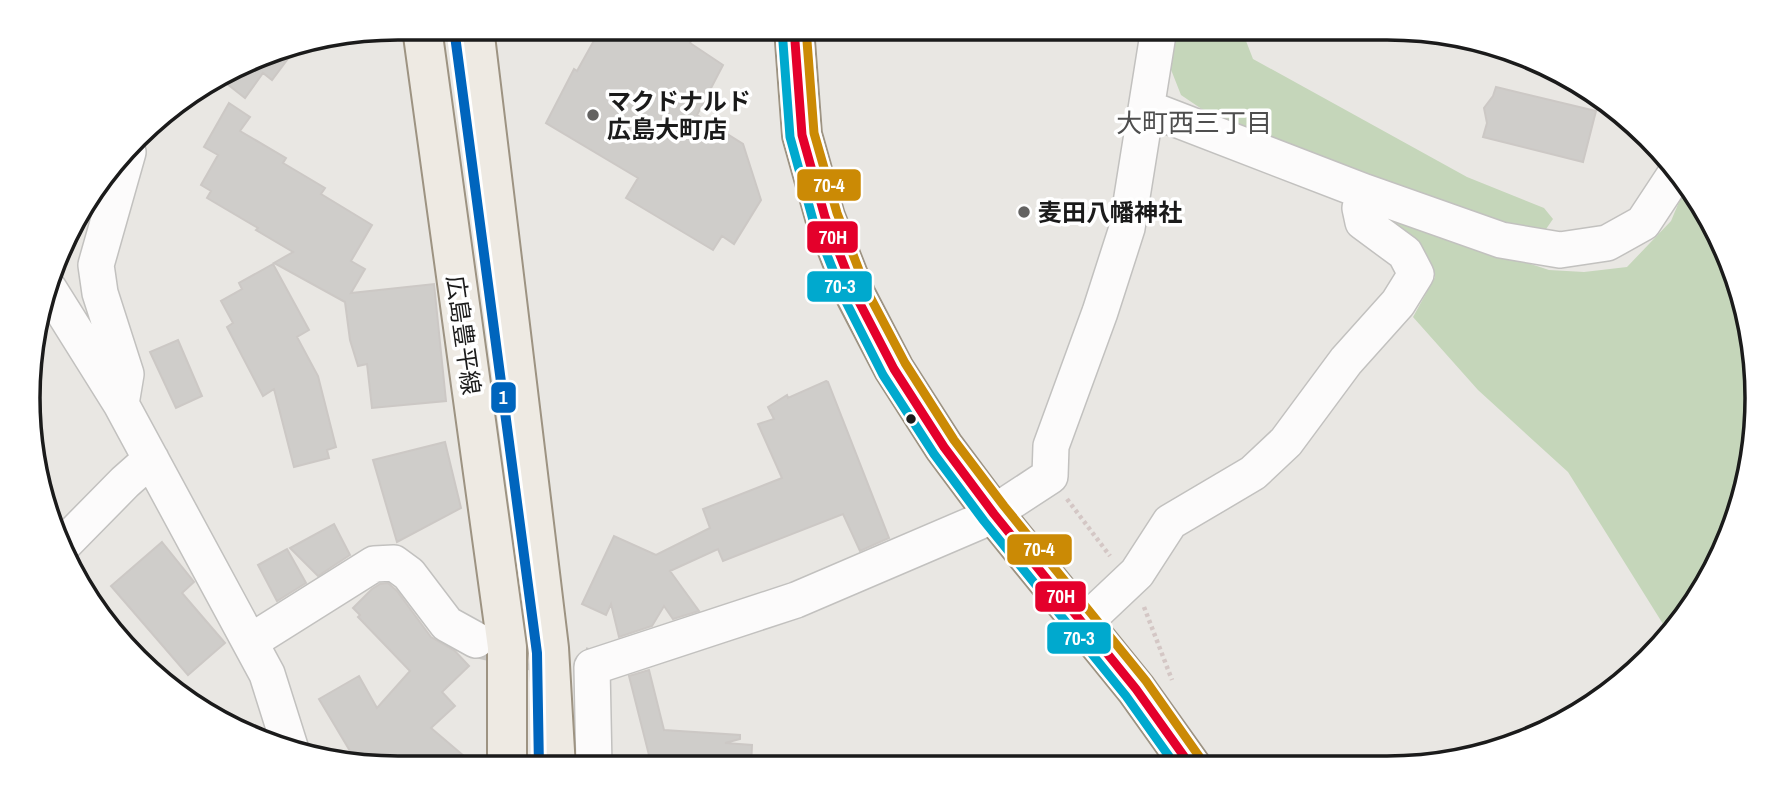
<svg xmlns="http://www.w3.org/2000/svg" width="1785" height="796" font-family="'Archivo Narrow','Noto Sans JP',sans-serif">
	<style>
		.forest { fill: #c5d6ba }
		.building { fill: #cfcdca; stroke: #ccc8c5; stroke-width: 2 }
		.lines { fill: none; stroke-linecap: round; stroke-linejoin: round }
		.minor-tunnel { stroke: #cac8c5; stroke-width: 35; stroke-dasharray: 35 18; stroke-linecap: butt }
		.minor-casing { stroke: #c2c1bf; stroke-width: 38 }
		.major-casing { stroke: #9d9382; stroke-width: 42 }
		.path { stroke: #d4c7c5; stroke-width: 4.5; stroke-dasharray: 3.5 3.5; stroke-linecap: butt }
		.minor { stroke: #fcfbfb; stroke-width: 35 }
		.major { stroke: #eeeae3; stroke-width: 38 }
		.bus-1-casing { stroke: #fff; stroke-width: 14 }
		.bus-2-casing { stroke: #fff; stroke-width: 14 }
		.bus-3-casing { stroke: #fff; stroke-width: 14 }
		.bus-1 { stroke: #e4002b; stroke-width: 9 }
		.bus-2 { stroke: #00a9ce; stroke-width: 9 }
		.bus-3 { stroke: #cb8a05; stroke-width: 9 }
		.metro-1-casing { stroke: #fff; stroke-width: 16 }
		.metro-1 { stroke: #0065bd; stroke-width: 10 }
		.poi-dot { fill: #636261; stroke: #fff; stroke-width: 2.5 }
		.bus-dot { fill: #1b1b1b; stroke: #fff; stroke-width: 2.5 }
		.labels { text-anchor: middle; dominant-baseline: central; stroke-width: 7; stroke-linejoin: round; paint-order: stroke }
		.poi-label { font-size: 24px; font-weight: bold; fill: #1b1b1b; stroke: #fff; text-anchor: start }
		.street-label { font-size: 24px; fill: #1b1b1b; stroke: #fff }
		.neighbourhood-label { font-size: 26px; fill: #4e4e4e; stroke: #fff }
		.rim { fill: none; stroke: #1b1b1b; stroke-width: 3.5 }
		.line-badge { stroke: #fff; stroke-width: 2.5 }
		.badge-label { font-size: 19px; text-anchor: middle; font-weight: bold; fill: #fff }
	</style>
	<rect width="100%" height="100%" fill="#e9e7e3"/>
	<path class="forest" d="M1174 28H1241L1253 59 1467 177 1544 208 1553 219 1544 232 1511 231 1218 120 1181 95 1168 62Z
		M1684 190 1719 235 1756 374 1737 517 1694 604 1668 632 1568 472 1478 390 1413 317 1435 277 1387 216 1549 270 1584 272 1627 267 1671 221Z"/>
	<path class="building" d="M601 28H698L690 43 723 65 697 115 743 144 761 200 734 244 722 236 713 250 626 198 638 178 546 123 574 69 577 71Z
		M299 44 272 80 263 73 245 98 222 80 279 48Z
		M1496 87 1596 111 1583 162 1483 137 1487 123 1484 108 1493 96Z
		M229 103 250 117 240 131 286 158 283 163 325 188 321 194 372 225 351 261 365 269 351 293 434 284 446 401 372 408 367 364 358 366 350 340 345 302 274 263 293 252 256 230 258 228 207 198 211 191 201 185 218 155 204 147Z
		M273 264 309 330 297 337 318 376 336 447 327 450 329 458 294 467 274 389 263 396 227 327 233 323 221 301 242 289 239 283Z
		M178 340 202 396 176 408 150 352Z
		M826 381 828 382 889 538 860 551 843 514 723 561 718 549 670 571 699 611 673 619 664 606 652 626 619 637 611 604 606 615 582 604 614 536 656 555 710 528 703 509 782 478 758 424 774 419 768 407 787 395 788 398Z
		M445 442 461 508 397 542 373 460Z
		M334 524 350 555 318 576 290 548Z
		M162 542 194 582 182 593 225 643 188 675 111 586Z
		M287 549 306 583 277 601 258 565Z
		M388 583 397 591 431 637 455 651 469 666 442 692 455 706 431 728 478 768H398L356 761 319 699 359 676 377 708 410 671 358 617 360 615 353 608 372 589 380 584Z
		M649 670 664 730 740 735V739L725 743 752 745 751 767H681L682 755 651 763 629 676Z"/>
	<g class="lines">
		<path class="minor-tunnel" d="M479 641 585 665"/>
		<defs>
			<path id="minor" d="M1147 108 1365 192 1501 240 1560 250 1607 243 1643 223 1674 176
				M49 289 121 404 267 674 291 750
				M121 404 126 374 100 293 96 265 128 152
				M64 544 125 482 151 459
				M1083 624 1137 573 1170 522 1253 473 1286 442 1346 361 1398 303 1416 274 1405 253 1363 222 1360 208 1365 192
				M250 642 374 564 394 563 409 574 447 624 476 640
				M594 767 592 667 796 600 983 520 1050 476 1051 446 1100 312 1127 228 1159 28"/>
			<path id="major" d="M422 28 507 647V768
				M474 28 549 648 556 768
				M794 28 802 135 825 217 856 296 894 369 944 447 994 514 1136 689 1191 766"/>
		</defs>
		<use href="#minor" class="minor-casing"/>
		<use href="#major" class="major-casing"/>
		<path class="path" d="M1067 499 1110 556
			M1144 607 1172 680"/>
		<use href="#minor" class="minor"/>
		<use href="#major" class="major"/>
		<defs>
			<path id="bus-1" d="M794 28 802 135 825 217 856 296 894 369 944 447 994 514 1136 689 1191 766"/>
			<path id="bus-2" d="M782 29 790 137 813 220 845 300 883 375 934 454 984 521 1126 696 1176 766"/>
			<path id="bus-3" d="M806 28 814 133 837 213 867 291 905 363 954 440 1004 506 1146 681 1201 759"/>
		</defs>
		<use href="#bus-1" class="bus-1-casing"/>
		<use href="#bus-2" class="bus-2-casing"/>
		<use href="#bus-3" class="bus-3-casing"/>
		<use href="#bus-1" class="bus-1"/>
		<use href="#bus-2" class="bus-2"/>
		<use href="#bus-3" class="bus-3"/>
		<defs>
			<path id="metro-1" d="M454 28 537 653 539 768"/>
		</defs>
		<use href="#metro-1" class="metro-1-casing"/>
		<use href="#metro-1" class="metro-1"/>
	</g>
	<g class="poi-dot">
		<circle cx="593" cy="115" r="7"/>
		<circle cx="1024" cy="212" r="7"/>
	</g>
	<circle class="bus-dot" cx="911" cy="419" r="6"/>
	<g class="labels">
		<g class="poi-label">
			<text x="607" y="101">マクドナルド<tspan x="607" dy="28">広島大町店</tspan></text>
			<text x="1038" y="212">麦田八幡神社</text>
		</g>
		<g class="street-label">
			<text transform="translate(464 335) rotate(82)">広島豊平線</text>
		</g>
		<g class="neighbourhood-label">
			<text x="1194" y="122">大町西三丁目</text>
		</g>
	</g>
	<path d="M0 0H1785V796H0ZM398 40H1387A358 358 0 0 1 1745 398V398A358 358 0 0 1 1387 756H398A358 358 0 0 1 40 398V398A358 358 0 0 1 398 40Z" fill="#fff" fill-rule="evenodd"/>
	<path class="rim" d="M398 40H1387A358 358 0 0 1 1745 398V398A358 358 0 0 1 1387 756H398A358 358 0 0 1 40 398V398A358 358 0 0 1 398 40Z"/>
	<g class="line-badge">
		<rect x="796" y="168" width="66" height="34" rx="7" fill="#cb8a05"/>
		<rect x="806" y="220" width="53" height="34" rx="7" fill="#e4002b"/>
		<rect x="806" y="270" width="67" height="33" rx="7" fill="#00a9ce"/>
		<rect x="490" y="381" width="27" height="33" rx="7" fill="#0065bd"/>
		<rect x="1006" y="533" width="67" height="33" rx="7" fill="#cb8a05"/>
		<rect x="1034" y="580" width="53" height="33" rx="7" fill="#e4002b"/>
		<rect x="1046" y="621" width="66" height="34" rx="7" fill="#00a9ce"/>
	</g>
	<g class="badge-label">
		<text x="829" y="192">70-4</text>
		<text x="833" y="244">70H</text>
		<text x="840" y="293">70-3</text>
		<text x="503" y="404">1</text>
		<text x="1039" y="556">70-4</text>
		<text x="1061" y="603">70H</text>
		<text x="1079" y="645">70-3</text>
	</g>
</svg>
